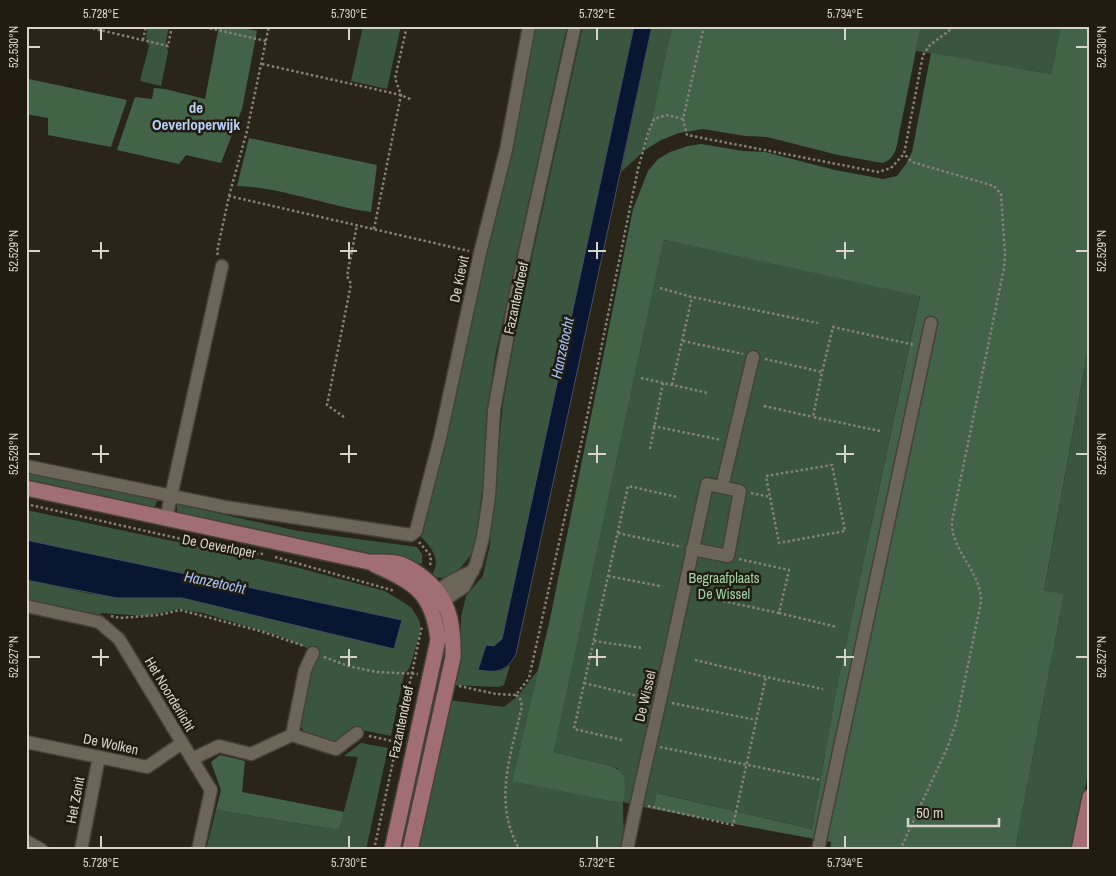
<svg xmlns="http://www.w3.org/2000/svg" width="1116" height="876" font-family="'Archivo Narrow',sans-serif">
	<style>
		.green { fill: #3a563e }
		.forest { fill: #436348 }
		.water { fill: #091632; stroke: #464f60 }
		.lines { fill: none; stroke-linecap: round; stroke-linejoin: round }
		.minor-casing { stroke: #464138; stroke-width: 15 }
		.major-casing { stroke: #464138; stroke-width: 18 }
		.path { stroke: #868278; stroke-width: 2.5; stroke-dasharray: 2.5 2.5; stroke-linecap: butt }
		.minor { stroke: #6c6658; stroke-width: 12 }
		.major { stroke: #a16e73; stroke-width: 15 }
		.ticks { fill: none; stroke: #d6d3cb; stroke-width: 2 }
		.labels { text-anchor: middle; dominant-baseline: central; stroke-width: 5; stroke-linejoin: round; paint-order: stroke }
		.street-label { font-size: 14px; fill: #d6d3cb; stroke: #211c10 }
		.park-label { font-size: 14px; fill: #9ed5a5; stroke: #211c10 }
		.neighbourhood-label { font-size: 15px; font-weight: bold; fill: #b9d0f7; stroke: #211c10 }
		.water-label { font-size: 15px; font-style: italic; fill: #a3c0fa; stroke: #211c10 }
		.neatline { fill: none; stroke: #d6d3cb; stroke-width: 2 }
		.ticks-label { font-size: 12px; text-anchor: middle; fill: #d6d3cb }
	</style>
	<rect width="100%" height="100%" fill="#2a2519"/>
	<path class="green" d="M148 26H169L166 42 168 52 161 86 140 81 149 46 146 38Z
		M363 26H401L387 89 351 81Z
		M532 26H567L496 352 490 393 486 452 478 528 473 552 459 570 444 578 430 577C443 562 432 548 421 537L444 446Z
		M583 26H634L507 618 502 640 494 646 501 671 510 665 504 685 498 687 452 685 461 642V617L466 596 483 576 490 544 503 404 516 330Z
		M652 26H672L645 150 621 172Z
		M921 26H1061L1051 74 916 51Z
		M664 240 920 295 836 690 812 829 658 793 653 809 623 802 624 845 621 850H417L448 700 504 707 518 696 538 670 512 781 619 769 611 766 554 752Z
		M1090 338V765L1072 850H1015L1064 594 1044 592Z
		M26 471 158 500 153 509 26 481Z
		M177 504 298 531 417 547 422 554V564L177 514Z
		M26 510 295 567 385 591 411 607 420 622V633L410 667 404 675 391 736 357 729 338 745 305 734 300 725 314 651 282 637 203 613 179 609 146 616 101 613 99 620 26 601V580L91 594 182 598 394 649 401 620 26 540Z
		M361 743 388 748 366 850H206L216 810 339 830 358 757 344 756Z"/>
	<path class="forest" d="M219 26H232L257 31 242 109 221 163 186 155 179 164 117 150 135 97 152 99 154 88 165 89 205 99Z
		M672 26H921L896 149C893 156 890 161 882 163L838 155 767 137 745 136 703 129 679 133 661 140 645 150Z
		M1061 26H1090V338L1044 591 1064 594 1015 850H830L831 842 653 809 657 793 812 829 836 690 920 296 664 240 554 752 611 766C628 773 626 786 623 802L611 801 512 781 550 619 633 209 648 171 658 159 670 152 688 146 701 144 743 151 765 152 835 170 883 179 897 176 906 164 912 152 931 53 1051 74Z
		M29 79 127 100 111 147 48 135V118L26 114V82Z
		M249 138 377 165 371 212C326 206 282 187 237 186Z
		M220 755 245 761 242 792 344 812 339 830 216 810 221 790 211 762Z"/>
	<path class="water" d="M634 26H652L516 654C506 672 498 673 478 670L486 645 494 646 502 639Z
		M26 540 402 620 394 649 182 598H117L26 580Z"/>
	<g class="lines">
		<defs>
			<path id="minor" d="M26 466 225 507 411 535 416 531 440 438 480 253 506 150 529 26
				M722 487 753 357
				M166 519 222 266
				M433 599C442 584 457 578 473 571
				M435 603 444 600 464 587 476 564 483 537 489 497 494 410 513 307 575 26
				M26 606 99 622 119 639 192 759 219 746 251 754 292 735 336 749 357 733
				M292 735 305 670 313 653
				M26 742 147 767 182 743
				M192 759 211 790 198 850
				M26 841 42 850
				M81 850 99 757
				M627 850C637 800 649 750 660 701 676 629 691 556 707 484L740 491 728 556 692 549
				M818 850 931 323"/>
			<path id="major" d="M26 488 369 562C379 562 390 561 400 564 407 566 414 571 420 575 449 596 454 623 453 657L410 850
				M375 565C415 583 433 593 438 640L392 850
				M1079 850 1090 797"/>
		</defs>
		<use href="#minor" class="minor-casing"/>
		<use href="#major" class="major-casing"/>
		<path class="path" d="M83 26 168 46 172 26
			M200 26 266 41
			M704 26 683 119 687 135 878 172 891 168 904 154 923 55 930 45 955 26
			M143 40 146 26
			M262 64 401 95 412 100
			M229 196 247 131 269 26
			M374 229 401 95 395 78 407 26
			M218 255 217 252 229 196 469 251
			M660 288 692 297 818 323
			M683 341 743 354
			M765 359 822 372
			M641 378 708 393
			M672 385 692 297
			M764 406 813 417
			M344 417 327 405 351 284 347 276 357 225
			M653 426 721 440
			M880 431 813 417 822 372 833 327 915 345
			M650 449 663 383
			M751 493 770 497 779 543 845 531 832 465 766 476 770 497
			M26 504 217 547 263 554
			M618 533 682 547
			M419 542 431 556 430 567
			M275 557 395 591
			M608 576 660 586
			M718 600 779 613 789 570 739 559
			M779 613 837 627
			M111 616 120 618 159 615 180 610 260 631 304 646
			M594 641 642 648
			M324 657 348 666 377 672 418 674
			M695 660 766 677 823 689
			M584 683 650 699
			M459 686 496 694 516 695 529 678 587 417 638 169 648 133 654 119 667 115 683 119
			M516 695 520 698 522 706C511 755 492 803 520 850
			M672 703 756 720
			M369 736 397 742
			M622 740 574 729 628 486 677 497
			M660 747 821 780
			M648 806 733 825 766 677
			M374 850 422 626
			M900 850 948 746 956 723 981 602C982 572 950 550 952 521L1004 268 1005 255 1001 194 994 186 912 162 904 154"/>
		<use href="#minor" class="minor"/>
		<use href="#major" class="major"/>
	</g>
	<path class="ticks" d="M101 28V40M349 28V40M597 28V40M845 28V40M28 47H40M1076 47H1088M101 242V259M349 242V259M597 242V259M845 242V259M28 251H40M92 251H109M340 251H357M588 251H606M836 251H854M1076 251H1088M101 445V463M349 445V463M597 445V463M845 445V463M28 454H40M92 454H109M340 454H357M588 454H606M836 454H854M1076 454H1088M101 649V666M349 649V666M597 649V666M845 649V666M28 657H40M92 657H109M340 657H357M588 657H606M836 657H854M1076 657H1088M101 836V848M349 836V848M597 836V848M845 836V848"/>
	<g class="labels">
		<g class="street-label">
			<text transform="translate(459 279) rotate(-78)">De Kievit</text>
			<text transform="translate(516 298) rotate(-78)">Fazantendreef</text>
			<text transform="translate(219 546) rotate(11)">De Oeverloper</text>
			<text transform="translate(170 694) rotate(59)">Het Noorderlicht</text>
			<text transform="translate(645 696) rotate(-77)">De Wissel</text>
			<text transform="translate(401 722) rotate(-78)">Fazantendreef</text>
			<text transform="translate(111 744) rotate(12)">De Wolken</text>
			<text transform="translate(75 800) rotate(-79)">Het Zenit</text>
		</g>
		<g class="park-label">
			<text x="724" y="578">Begraafplaats<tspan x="724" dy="16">De Wissel</tspan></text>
		</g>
		<g class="neighbourhood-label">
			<text x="196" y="107">de<tspan x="196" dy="17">Oeverloperwijk</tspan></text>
		</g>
		<g class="water-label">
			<text transform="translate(562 348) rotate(-78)">Hanzetocht</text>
			<text transform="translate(215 582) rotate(12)">Hanzetocht</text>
		</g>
	</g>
	<rect width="1116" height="876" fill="none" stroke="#211c10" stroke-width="55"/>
	<path d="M908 818v8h91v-8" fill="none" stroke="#d6d3cb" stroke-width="2.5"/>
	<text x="916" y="818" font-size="15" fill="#d6d3cb" stroke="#211c10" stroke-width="4" paint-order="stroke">50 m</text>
	<rect x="28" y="28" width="1060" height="820" class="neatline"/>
	<g class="ticks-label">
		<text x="101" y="18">5.728°E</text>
		<text x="349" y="18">5.730°E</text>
		<text x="597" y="18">5.732°E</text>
		<text x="845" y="18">5.734°E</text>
		<text transform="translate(14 47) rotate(-90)" y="4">52.530°N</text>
		<text transform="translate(1102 47) rotate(-90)" y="4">52.530°N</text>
		<text transform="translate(14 251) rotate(-90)" y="4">52.529°N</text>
		<text transform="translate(1102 251) rotate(-90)" y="4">52.529°N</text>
		<text transform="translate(14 454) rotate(-90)" y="4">52.528°N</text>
		<text transform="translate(1102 454) rotate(-90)" y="4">52.528°N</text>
		<text transform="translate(14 657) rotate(-90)" y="4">52.527°N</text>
		<text transform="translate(1102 657) rotate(-90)" y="4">52.527°N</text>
		<text x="101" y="867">5.728°E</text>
		<text x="349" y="867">5.730°E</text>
		<text x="597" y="867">5.732°E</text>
		<text x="845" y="867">5.734°E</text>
	</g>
</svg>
